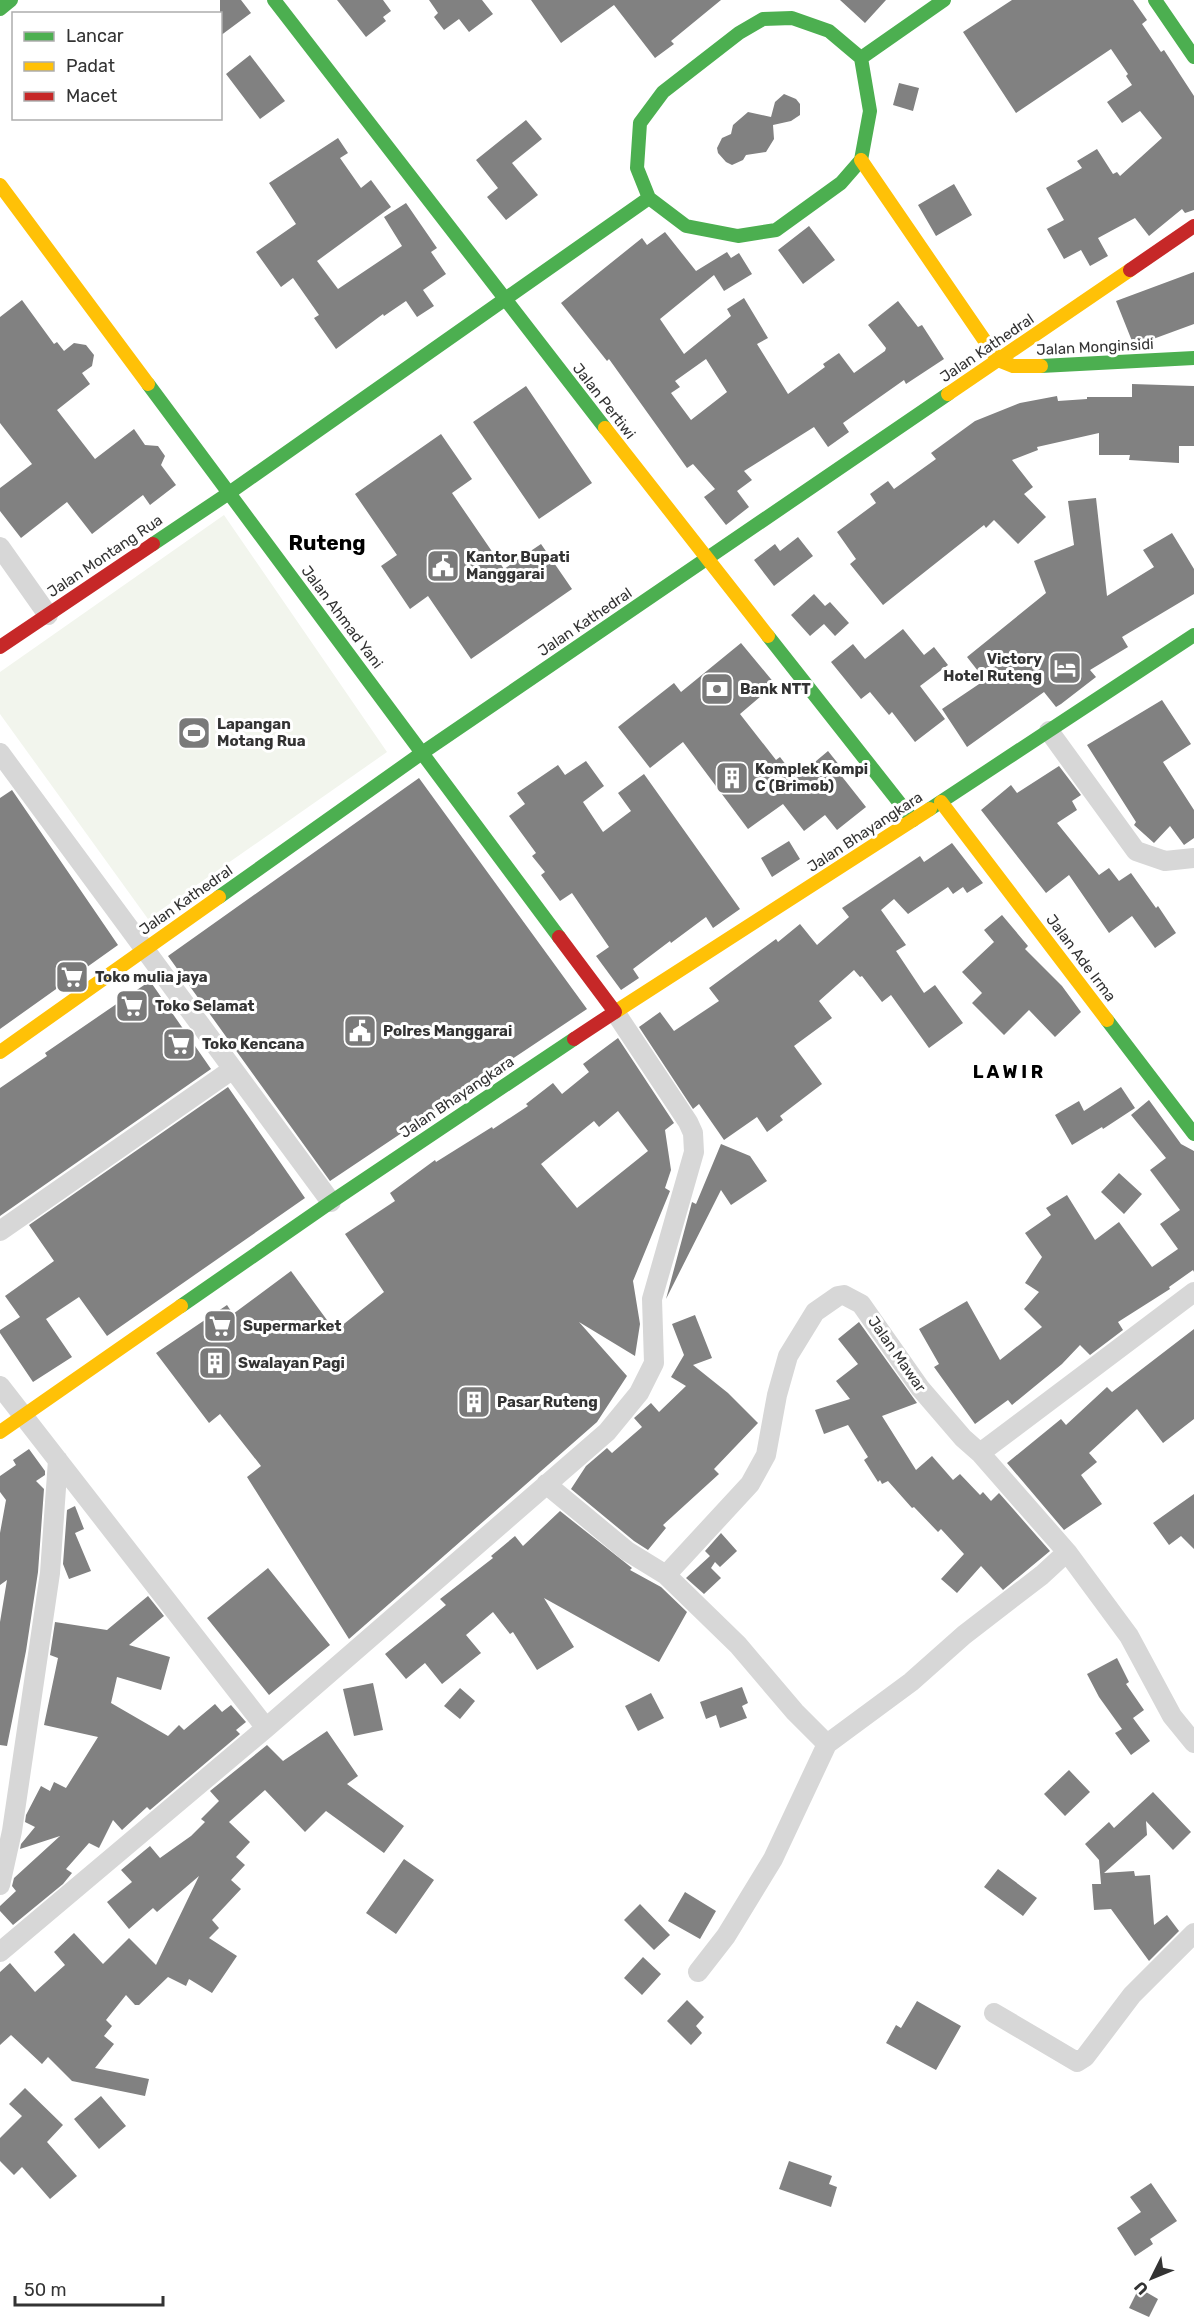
<svg xmlns="http://www.w3.org/2000/svg" width="1194" height="2320" font-family="Rubik,sans-serif">
	<style>
		.green { fill: #f2f5ed }
		.building { fill: #818181; fill-rule: evenodd }
		.lines { fill: none; stroke-linecap: round; stroke-linejoin: round }
		.street { stroke: #d7d7d7; stroke-width: 20 }
		.fast { stroke: #4caf50; stroke-width: 14 }
		.slow { stroke: #ffc107; stroke-width: 14 }
		.jam { stroke: #c62828; stroke-width: 14 }
		.labels { text-anchor: middle; dominant-baseline: central; stroke-width: 6; stroke-linejoin: round; paint-order: stroke }
		.street-label { font-size: 15px; fill: #333; stroke: #fff }
		.poi-label { font-size: 15px; font-weight: bold; fill: #333; stroke: #fff; text-anchor: start }
		.quarter-label { font-size: 18px; font-weight: bold; fill: #000; stroke: #fff }
		.district-label { font-size: 21px; font-weight: bold; fill: #000; stroke: #fff }
	</style>
	<rect width="100%" height="100%" fill="#fff"/>
	<path class="green" d="M224 515 387 752 148 919 0 714V672Z"/>
	<path class="building" d="M220 0H241L251 13 220 36Z
		M337 0H383L391 11 383 17 386 21 366 37Z
		M429 0H482L493 14 469 32 459 19 444 30 434 17 438 13Z
		M531 0H721L671 41 674 44 655 58 614 5 561 43Z
		M840 0H886L865 23Z
		M1012 0H1133L1147 20 1142 24 1161 52 1164 50 1194 96V210L1185 213 1182 209 1149 236 1135 218 1098 238 1108 256 1090 266 1081 250 1064 259 1047 229 1064 220 1046 188 1082 168 1077 161 1097 149 1113 174 1117 172 1120 176 1162 138 1140 111 1122 123 1107 102 1132 85 1126 76 1128 74 1111 49 1016 113 963 32Z
		M250 55 285 101 260 119 226 74Z
		M899 83 919 88 913 111 893 105Z
		M784 94 796 99 800 104V115L791 121 773 125 774 139 766 152 746 155 743 160 732 165 726 162 718 153 717 148 722 138 731 134 733 125 748 112 771 117 775 102Z
		M526 120 542 139 512 163 538 195 506 220 487 197 498 188 476 160Z
		M338 138 348 153 340 158 361 188 371 180 391 207 317 261 338 289 402 246 384 217 406 203 437 248 431 252 446 274 423 290 434 306 417 317 406 301 384 316 383 314 336 349 314 318 319 315 293 278 281 287 256 252 296 224 269 183Z
		M954 184 972 215 936 236 918 205Z
		M809 226 835 260 803 284 778 250Z
		M665 232 696 271 727 252 731 258 739 253 752 274 724 291 714 275 660 319 684 354 731 316 727 309 744 298 768 338 757 344 788 394 825 367 823 364 839 353 854 373 885 351 886 348 868 325 898 301 918 327 922 325 944 359 906 384 904 380 843 423 849 432 828 447 814 427 744 471 752 480 737 491 749 507 726 525 704 497 715 489 693 464 687 468 609 359 607 361 561 303 642 238 647 245ZM706 359 727 392 691 420 671 393 680 387 675 381Z
		M1194 272V324L1134 346 1116 301Z
		M22 300 54 344 57 342 64 351 74 343 86 345 94 355 92 366 82 373 90 384 57 410 95 459 134 429 145 445 158 446 165 456 161 465 176 485 150 505 143 495 92 534 67 502 21 538 0 511V488L32 464 0 423V317Z
		M1132 384 1194 386V446H1179V463L1129 460 1130 455H1099V433L1037 447 1038 450 1012 460 1033 487 1024 494 1046 517 1018 544 994 520 986 528 984 525 883 605 850 564 856 559 837 532 876 503 870 494 888 481 894 489 936 459 931 453 975 421 1020 403 1057 396 1058 401 1087 399V397H1132Z
		M526 386 592 483 539 519 473 422Z
		M441 434 472 479 452 493 504 569 541 544 572 589 471 659 428 596 410 609 381 566 397 555 355 494Z
		M1096 498 1107 596 1154 567 1143 550 1172 533 1194 569V594L1122 637 1128 647 1090 670 1096 677 1061 704 1056 707 1044 692 967 747 942 709 985 680 967 657 1046 593 1034 561 1074 545 1068 501Z
		M798 537 813 556 774 586 754 560 775 544 780 551Z
		M814 594 825 606 830 602 849 623 835 636 824 624 810 636 791 615Z
		M903 629 924 655 934 647 948 665 920 686 945 719 915 742 892 712 889 715 870 692 861 699 831 662 853 644 865 659Z
		M741 643 775 684 740 714 776 760 780 757 796 778 828 751 840 766 836 769 866 807 837 830 825 815 804 831 783 804 748 829 683 742 650 768 618 727 674 683 681 692Z
		M1162 700 1191 744 1163 762 1194 810V838L1184 845 1170 826 1154 843 1134 825 1136 822 1087 745Z
		M586 761 604 786 583 802 603 832 631 811 618 793 644 774 740 909 713 928 706 917 671 943 670 941 633 969 639 978 621 990 596 956 609 947 572 893 560 901 541 875 545 872 532 856 536 853 509 816 525 804 517 793 558 765 565 775Z
		M1059 766 1081 795 1072 801 1077 810 1057 823 1099 875 1109 868 1119 881 1131 873 1156 908 1158 906 1176 933 1155 948 1132 916 1109 933 1069 875 1046 893 981 810 1011 785 1017 793Z
		M419 778 587 1009 330 1181 168 956Z
		M12 790 118 945 0 1029V798Z
		M789 841 800 859 772 877 761 858Z
		M952 843 983 883 967 893 963 887 953 894 948 887 908 914 894 899 881 910 906 945 896 951 924 993 935 985 963 1023 929 1048 891 995 882 1002 862 976 860 977 854 970 819 1001 832 1018 794 1046 822 1084 780 1116 783 1120 767 1132 757 1117 724 1140 699 1104 693 1109 639 1027 660 1012 674 1031 719 1001 709 988 776 939 778 942 800 924 817 945 849 917 842 908 920 856 924 862Z
		M1002 915 1028 946 1025 949 1062 986 1081 1012 1055 1037 1029 1010 1004 1035 972 1003 982 993 962 972 994 942 984 930Z
		M150 981 211 1069 0 1216V1088L47 1056 45 1053Z
		M618 1038 674 1123 665 1130 671 1170 665 1188 670 1191 633 1281 640 1324 635 1356 579 1322 627 1376 597 1422 349 1639 247 1477 261 1466 220 1414 209 1423 156 1353 227 1305 233 1314 291 1271 335 1331 384 1292 345 1234 395 1201 390 1193 435 1160 436 1162 492 1127 493 1129 528 1106 526 1104 553 1083 562 1094 589 1072 583 1064ZM618 1111 648 1151 577 1208 541 1164 594 1121 599 1127Z
		M228 1087 305 1198 107 1336 79 1297 46 1319 72 1357 33 1382 0 1333V1330L20 1317 5 1296 54 1261 29 1225Z
		M1121 1087 1135 1108 1103 1129 1102 1127 1072 1145 1055 1115 1079 1101 1084 1111Z
		M1149 1100 1181 1144 1194 1151V1272L1193 1270 1169 1287 1170 1289 1118 1322 1123 1330 1090 1355 1080 1345 1062 1364 1012 1405 1008 1400 975 1424 934 1367 939 1364 919 1329 967 1301 1000 1360 1042 1327 1024 1309 1039 1292 1025 1283 1042 1257 1025 1233 1051 1215 1046 1208 1067 1195 1095 1240 1119 1222 1152 1267 1178 1249 1160 1224 1180 1210 1150 1170 1166 1158 1131 1115Z
		M721 1144 750 1156 767 1181 731 1205 721 1190 666 1299 692 1202 696 1204Z
		M1119 1173 1142 1194 1124 1214 1101 1192Z
		M695 1315 712 1358 693 1365 728 1393 758 1423 714 1469 719 1474 663 1525 666 1528 648 1550 634 1541 571 1489 586 1466 607 1448 612 1453 642 1427 634 1418 651 1403 659 1412 686 1386 671 1377 684 1355 672 1324Z
		M859 1322 917 1403 882 1416 916 1470 932 1456 953 1480 960 1474 980 1495 983 1492 991 1501 999 1493 1050 1551 1003 1590 981 1566 957 1593 941 1579 964 1554 941 1529 938 1532 914 1507 912 1508 888 1481 882 1484 880 1480 878 1482 864 1460 868 1457 848 1425 824 1434 815 1410 850 1399 836 1381 858 1364 838 1339Z
		M1194 1329V1419L1163 1443 1137 1409 1089 1453 1097 1462 1081 1475 1102 1504 1064 1530 1007 1463 1061 1419 1066 1425 1107 1387 1112 1392Z
		M29 1449 45 1471V1475L36 1481 44 1489 38 1572 26 1651 7 1746 0 1745V1622L7 1580 0 1585V1533L6 1500 0 1492V1476L16 1465 13 1460Z
		M1194 1494V1549L1181 1536 1169 1545 1153 1523Z
		M75 1506 84 1529 75 1533 91 1571 69 1579 63 1564 67 1510Z
		M560 1511 632 1568 630 1570 661 1587 687 1612 659 1662 544 1598 574 1647 537 1670 513 1632 510 1634 493 1612 466 1635 481 1653 442 1684 425 1663 406 1679 385 1654 446 1605 440 1599 493 1558 491 1556 515 1536 523 1546Z
		M721 1533 737 1551 720 1567 715 1562 711 1568 721 1578 704 1594 686 1578 710 1556 705 1551Z
		M268 1568 330 1645 269 1695 207 1618Z
		M148 1596 164 1616 129 1645 170 1657 161 1690 117 1677 111 1703 168 1736 179 1725 184 1730 215 1704 222 1712 231 1705 246 1722 236 1730 240 1734 150 1810 147 1807 122 1830 113 1820 99 1848 89 1843 66 1869 72 1873 63 1884 13 1925 0 1911V1906L16 1891 12 1886 14 1878 60 1836 20 1849 21 1844 35 1827 25 1822 26 1815 41 1786 50 1791 54 1782 66 1788 98 1737 44 1725 58 1658 50 1655 55 1622 107 1630Z
		M1117 1658 1129 1682 1126 1684 1144 1710 1133 1718 1150 1741 1131 1755 1115 1733 1122 1729 1099 1697 1087 1674Z
		M373 1683 383 1730 354 1736 343 1689Z
		M742 1687 748 1703 742 1706 747 1718 720 1728 716 1715 706 1719 700 1702Z
		M460 1688 475 1701 460 1719 444 1706Z
		M651 1693 664 1718 638 1731 625 1706Z
		M327 1731 358 1776 347 1784 404 1826 384 1853 326 1811 305 1832 265 1790 229 1822 250 1842 236 1857 245 1865 231 1880 241 1889 212 1920 219 1928 209 1938 237 1956 212 1993 189 1979 186 1986 168 1977 139 2005H135L126 1995 106 2020 112 2026 104 2036 114 2044 95 2068 149 2079 145 2096 72 2081 48 2057 42 2064 11 2035 0 2045V1972L10 1963 35 1992 65 1965 54 1952 74 1933 103 1964 129 1938 156 1965 199 1876 157 1912 153 1908 129 1929 107 1902 132 1882 121 1870 150 1846 160 1858 191 1836 205 1822 201 1819 219 1801 210 1791 267 1745 283 1761Z
		M1069 1770 1090 1792 1065 1816 1044 1794Z
		M1153 1792 1191 1832 1173 1850 1146 1821 1147 1835 1104 1873 1134 1871 1135 1876 1150 1875 1154 1925 1167 1915 1179 1931 1149 1961 1111 1909 1094 1910 1092 1884H1101L1099 1860 1085 1844 1109 1822 1114 1828Z
		M404 1859 434 1880 396 1934 366 1913Z
		M998 1869 1037 1898 1023 1916 984 1887Z
		M685 1892 716 1911 700 1939 668 1921Z
		M640 1904 670 1935 654 1950 624 1920Z
		M643 1957 661 1974 642 1995 624 1978Z
		M687 2000 704 2017 696 2026 702 2033 691 2045 667 2021Z
		M917 2001 961 2026 936 2070 886 2043 896 2025 901 2028Z
		M25 2088 63 2125 47 2142 77 2176 50 2199 22 2167 14 2175 0 2161V2138L22 2116 9 2104Z
		M101 2096 126 2126 99 2149 74 2119Z
		M789 2161 832 2176 829 2184 837 2187 831 2207 779 2189Z
		M1151 2183 1177 2221 1150 2239 1153 2244 1135 2256 1117 2228 1141 2212 1130 2197Z
		M1139 2288 1158 2299 1149 2317 1129 2308Z"/>
	<g class="lines">
		<path class="street" d="M0 547 48 615
			M1049 731 1136 851 1165 861 1194 858
			M0 753 331 1202
			M0 1231 233 1069
			M0 1386 266 1728
			M546 1484 627 1551 666 1575 750 1484 766 1455 777 1395 788 1356 815 1312 838 1296 844 1295 861 1304 920 1388 963 1438 980 1453 1194 1292
			M1067 1552 1129 1636 1172 1716 1194 1743
			M666 1575 738 1645 795 1712 827 1744 773 1859 726 1936 698 1972
			M827 1744 911 1682 964 1635 1042 1575 1067 1552 980 1453
			M0 1885 12 1831 50 1573 58 1460
			M0 1952 266 1728 607 1432 639 1393 654 1363 652 1299 694 1152 693 1133 688 1122 615 1012
			M994 2013 1077 2062 1085 2057 1132 1995 1194 1933"/>
		<path class="fast" d="M274 0 605 428
			M1155 0 1194 57
			M0 9 11 0
			M792 18 829 31 861 58 870 111 861 160 841 183 776 230 738 236 686 226 649 198 637 168 640 123 663 92 739 33 763 19Z
			M861 58 944 0
			M1041 366 1194 358
			M148 384 422 753 219 897
			M229 493 649 198
			M153 544 229 493
			M768 636 913 820
			M422 753 948 394
			M422 753 559 937
			M930 809 1194 635
			M1107 1020 1194 1134
			M181 1306 331 1202 574 1039"/>
		<path class="slow" d="M861 160 998 360 1013 366H1041
			M0 185 148 384
			M948 394 1130 270
			M605 428 768 636
			M941 802 1107 1020
			M615 1012 930 809
			M0 1052 219 897
			M0 1432 181 1306"/>
		<path class="jam" d="M1130 270 1194 226
			M0 647 153 544
			M559 937 615 1012 574 1039"/>
	</g>
	<defs>
		<symbol id="civic-square" viewBox="-11 -11 22 22"><rect x="-9" y="-9" width="18" height="18" rx="4" fill="#7a7a7a" stroke="#fff"/><path d="M-.6-6.5H3V-4.5H.6V-3L4-1V1h2V6H-6V1h2V-1L-.6-3ZM-1.2 2.5V6h2.4V2.5Z" fill="#fff"/></symbol>
		<symbol id="hotel-square" viewBox="-11 -11 22 22"><rect x="-9" y="-9" width="18" height="18" rx="4" fill="#7a7a7a" stroke="#fff"/><path d="M-6-4.5h1.5V1H6V5H4.5V3h-9V5H-6ZM-4 0a1.8 1.8 0 1 1 3.6 0ZM.5 0V-2.5h3Q6-2.5 6 0Z" fill="#fff"/></symbol>
		<symbol id="bank-square" viewBox="-11 -11 22 22"><rect x="-9" y="-9" width="18" height="18" rx="4" fill="#7a7a7a" stroke="#fff"/><path d="M-6-4H6V4H-6ZM0-2.3a2.3 2.3 0 1 0 0 4.6a2.3 2.3 0 1 0 0-4.6Z" fill="#fff"/></symbol>
		<symbol id="stadium-square" viewBox="-11 -11 22 22"><rect x="-9" y="-9" width="18" height="18" rx="4" fill="#7a7a7a" stroke="#fff"/><path d="M0-5a6.5 5 0 1 0 0 10a6.5 5 0 1 0 0-10ZM-3.5-1.8h7v3.6h-7Z" fill="#fff"/></symbol>
		<symbol id="building-square" viewBox="-11 -11 22 22"><rect x="-9" y="-9" width="18" height="18" rx="4" fill="#7a7a7a" stroke="#fff"/><path d="M-4-6H4V6H1V3H-1V6H-4ZM-2.5-4.3h1.7v1.8h-1.7ZM.8-4.3h1.7v1.8H.8ZM-2.5-1h1.7V.8h-1.7ZM.8-1h1.7V.8H.8Z" fill="#fff"/></symbol>
		<symbol id="supermarket-square" viewBox="-11 -11 22 22"><rect x="-9" y="-9" width="18" height="18" rx="4" fill="#7a7a7a" stroke="#fff"/><path d="M-6-5.5h2.5l.6 2H6L4.5 2H-2.5L-4.4-4H-6ZM-1.5 3.2a1.3 1.3 0 1 0 .1 0ZM3 3.2a1.3 1.3 0 1 0 .1 0Z" fill="#fff"/></symbol>
	</defs>
	<g fill-rule="evenodd">
		<use href="#civic-square" x="424" y="547" width="38" height="38"/>
		<use href="#hotel-square" x="1046" y="649" width="38" height="38"/>
		<use href="#bank-square" x="698" y="670" width="38" height="38"/>
		<use href="#stadium-square" x="175" y="714" width="38" height="38"/>
		<use href="#building-square" x="713" y="759" width="38" height="38"/>
		<use href="#supermarket-square" x="53" y="958" width="38" height="38"/>
		<use href="#supermarket-square" x="113" y="987" width="38" height="38"/>
		<use href="#civic-square" x="341" y="1012" width="38" height="38"/>
		<use href="#supermarket-square" x="160" y="1025" width="38" height="38"/>
		<use href="#supermarket-square" x="201" y="1307" width="38" height="38"/>
		<use href="#building-square" x="196" y="1344" width="38" height="38"/>
		<use href="#building-square" x="455" y="1383" width="38" height="38"/>
	</g>
	<g class="labels">
		<g class="street-label">
			<text transform="translate(1095 347) rotate(-3)">Jalan Monginsidi</text>
			<text transform="translate(987 348) rotate(-34)">Jalan Kathedral</text>
			<text transform="translate(604 401) rotate(52)">Jalan Pertiwi</text>
			<text transform="translate(105 556) rotate(-34)">Jalan Montang Rua</text>
			<text transform="translate(342 617) rotate(53)">Jalan Ahmad Yani</text>
			<text transform="translate(585 622) rotate(-34)">Jalan Kathedral</text>
			<text transform="translate(865 832) rotate(-33)">Jalan Bhayangkara</text>
			<text transform="translate(186 900) rotate(-35)">Jalan Kathedral</text>
			<text transform="translate(1081 958) rotate(53)">Jalan Ade Irma</text>
			<text transform="translate(457 1097) rotate(-34)">Jalan Bhayangkara</text>
			<text transform="translate(897 1354) rotate(55)">Jalan Mawar</text>
		</g>
		<g class="poi-label">
			<text x="466" y="557">Kantor Bupati<tspan x="466" dy="17">Manggarai</tspan></text>
			<text x="1042" y="659" text-anchor="end">Victory<tspan x="1042" dy="17">Hotel Ruteng</tspan></text>
			<text x="740" y="689">Bank NTT</text>
			<text x="217" y="724">Lapangan<tspan x="217" dy="17">Motang Rua</tspan></text>
			<text x="755" y="769">Komplek Kompi<tspan x="755" dy="17">C (Brimob)</tspan></text>
			<text x="95" y="977">Toko mulia jaya</text>
			<text x="155" y="1006">Toko Selamat</text>
			<text x="383" y="1031">Polres Manggarai</text>
			<text x="202" y="1044">Toko Kencana</text>
			<text x="243" y="1326">Supermarket</text>
			<text x="238" y="1363">Swalayan Pagi</text>
			<text x="497" y="1402">Pasar Ruteng</text>
		</g>
		<g class="quarter-label">
			<text x="1008" y="1072">L A W I R</text>
		</g>
		<g class="district-label">
			<text x="327" y="542">Ruteng</text>
		</g>
	</g>
	<rect x="12" y="12" width="210" height="108" fill="#ffffff" stroke="#adadad" stroke-width="1.5"/>
	<rect x="24" y="32" width="30" height="9" fill="#4caf50" stroke="#adadad" stroke-width="1.5"/>
	<text x="66" y="42" font-size="18" fill="#333333">Lancar</text>
	<rect x="24" y="62" width="30" height="9" fill="#ffc107" stroke="#adadad" stroke-width="1.5"/>
	<text x="66" y="72" font-size="18" fill="#333333">Padat</text>
	<rect x="24" y="92" width="30" height="9" fill="#c62828" stroke="#adadad" stroke-width="1.5"/>
	<text x="66" y="102" font-size="18" fill="#333333">Macet</text>
	<g transform="translate(1152 2278) rotate(227)" stroke="#ffffff" stroke-width="4.5" paint-order="stroke">
	<path d="M0-4.5L10 22L0 15L-10 22Z" fill="#333333"/>
	<text y="-9" font-size="16" font-weight="bold" text-anchor="middle" fill="#333333">U</text>
	</g>
	<path d="M15 2296v9h148v-9" fill="none" stroke="#333333" stroke-width="3"/>
	<text x="24" y="2296" font-size="18" fill="#333333" stroke="#ffffff" stroke-width="4.5" paint-order="stroke">50 m</text>
</svg>
